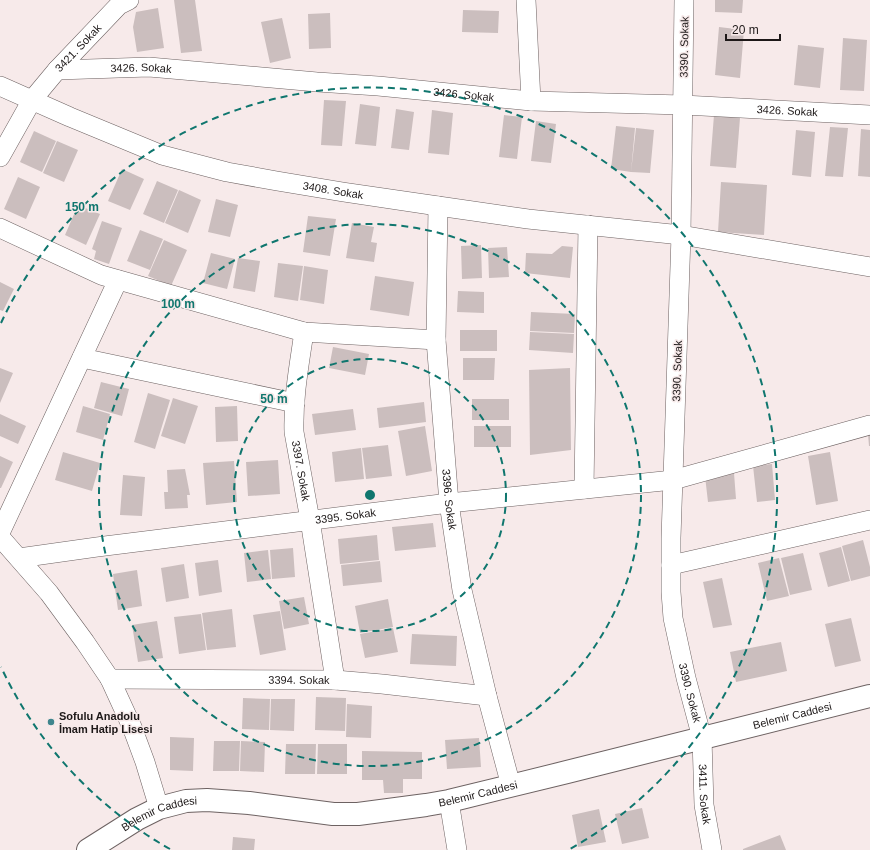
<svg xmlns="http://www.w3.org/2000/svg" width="870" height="850" font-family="Helvetica,sans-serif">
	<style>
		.building { fill: #cbbebe }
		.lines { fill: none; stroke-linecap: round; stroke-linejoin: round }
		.minor-casing { stroke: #6d6262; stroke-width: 20 }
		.tertiary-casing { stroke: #6d6262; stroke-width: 24 }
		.minor { stroke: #fff; stroke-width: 19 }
		.tertiary { stroke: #fff; stroke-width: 22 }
		.ring { fill: none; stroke: #0f766e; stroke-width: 2; stroke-dasharray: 7 5 }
		.poi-dot { fill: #3e858d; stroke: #f7eaea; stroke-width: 1.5 }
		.labels { text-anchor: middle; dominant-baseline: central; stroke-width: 3; stroke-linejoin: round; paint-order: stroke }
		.street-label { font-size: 11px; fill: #1d1818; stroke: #f7eaea }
		.poi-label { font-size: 11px; font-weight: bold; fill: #1d1818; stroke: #f7eaea; text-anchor: start }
		.centre { fill: #0f766e; stroke: #f7eaea; stroke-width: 2 }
		.ring-label { font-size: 12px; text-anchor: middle; font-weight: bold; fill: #0f766e; stroke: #f7eaea; stroke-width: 3; stroke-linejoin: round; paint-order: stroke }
	</style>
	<rect width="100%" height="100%" fill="#f7eaea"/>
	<path class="building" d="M174 0H195L202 51 181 53Z
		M715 0H743L742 13 715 12Z
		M158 8 164 48 137 52 133 27 136 12Z
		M463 10 499 11 498 33 462 32Z
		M330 13 331 48 309 49 308 14Z
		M282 18 291 58 270 63 261 22Z
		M719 27 744 30 740 78 715 75Z
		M843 38 867 40 864 91 840 90Z
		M798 45 824 48 820 88 794 85Z
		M324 100 346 101 342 146 321 145Z
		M360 104 380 107 376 146 355 144Z
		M396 109 414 112 409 150 391 148Z
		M432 110 453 113 449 155 428 153Z
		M504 115 522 117 517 159 499 157Z
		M714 115 740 118 736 168 710 166Z
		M536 121 556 124 551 163 531 161Z
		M616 126 635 128 631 172 611 169Z
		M830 127 848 128 843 177 825 176Z
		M636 128 654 130 650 173 631 172Z
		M861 129 870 130V177L858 176Z
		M796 130 815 132 811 177 792 175Z
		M34 131 56 141 42 172 20 162Z
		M57 141 78 150 64 182 43 173Z
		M122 169 144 179 130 210 108 201Z
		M18 177 40 187 26 219 4 209Z
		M157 181 178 190 164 223 143 214Z
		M721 182 767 185 764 235 718 232Z
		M179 190 201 200 188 233 165 223Z
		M216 199 238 205 230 237 208 232Z
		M78 205 100 214 86 245 65 235Z
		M308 216 336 219 330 256 303 252Z
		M102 221 122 228 109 264 94 259 96 251 92 249Z
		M352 223 374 227 371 242 377 243 374 262 346 258Z
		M140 230 163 239 150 270 127 261Z
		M164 240 187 250 171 286 148 276Z
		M481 245 482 278 462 279 461 246Z
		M562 246 573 247 570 278 525 273 526 253 552 254Z
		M507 247 509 277 489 278 488 248Z
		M211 253 235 259 227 289 203 283Z
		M238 258 260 261 255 292 233 288Z
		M278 263 303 266 298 301 274 297Z
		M304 266 328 270 324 304 300 300Z
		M375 276 414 282 409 316 370 310Z
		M0 282 14 289 3 311 0 310Z
		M458 291 484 292V313L457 312Z
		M531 312 575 314 574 333 530 331Z
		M460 330H497V351H460Z
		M530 332 574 334 573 353 529 350Z
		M333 347 369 354 365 375 329 368Z
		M463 358H495L494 380H463Z
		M0 368 13 373 0 403Z
		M570 368 571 450 530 455 529 370Z
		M101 382 129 389 122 416 94 408Z
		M148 393 170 400 155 449 134 442Z
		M173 398 198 406 185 444 161 436Z
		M472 399H509V420H472Z
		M424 402 426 422 379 428 377 408Z
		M83 406 110 414 103 440 76 432Z
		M237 406 238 441 216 442 215 407Z
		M353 409 356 430 315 435 312 414Z
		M0 414 26 426 18 444 0 436Z
		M425 426 432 471 406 476 398 431Z
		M474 426H511V447H474Z
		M868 434H870V446H869Z
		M388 445 392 476 366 479 362 448Z
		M361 448 364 479 335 482 332 452Z
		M63 452 100 463 92 491 55 480Z
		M830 452 838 501 816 505 808 456Z
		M0 456 13 462 1 488H0Z
		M278 460 280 494 248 496 246 462Z
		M234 461 237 502 206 505 203 463Z
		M772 464 775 500 757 502 753 466Z
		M185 469 190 495H187L188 508 165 509 164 492H168L167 470Z
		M734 473 736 499 708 502 705 476Z
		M123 475 145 477 142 516 120 515Z
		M433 523 436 547 395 551 392 527Z
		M377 535 379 560 340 564 338 539Z
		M863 540 870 567V576L851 581 842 546Z
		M841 547 850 581 828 587 819 553Z
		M293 548 295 577 272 579 270 550Z
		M268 550 271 579 247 582 244 553Z
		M803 553 812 590 790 595 781 558Z
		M779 558 789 596 767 601 758 563Z
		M218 560 222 592 199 596 195 563Z
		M380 561 382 582 343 586 341 565Z
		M184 564 189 598 166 602 161 568Z
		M137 570 142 606 118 610 113 574Z
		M722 578 732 625 713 628 703 582Z
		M304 597 309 624 284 629 279 601Z
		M388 599 393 627 360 633 355 606Z
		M232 609 236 647 207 650 202 613Z
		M280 611 286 650 260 655 253 615Z
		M201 614 206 650 179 654 174 617Z
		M851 618 861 661 835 667 825 624Z
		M157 621 163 658 138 662 132 625Z
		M393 628 398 652 365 658 360 634Z
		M412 634 457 636 456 666 410 664Z
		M781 642 787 671 736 682 730 652Z
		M316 697 346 698 345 731 315 730Z
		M243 698 270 699 269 730 242 729Z
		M271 699H295L294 731 270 730Z
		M347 704 372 706 371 738 346 737Z
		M170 737 194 738 193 771 170 770Z
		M479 738 481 767 447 769 445 740Z
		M214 741H240L239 771H213Z
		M241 741 265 742 264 772 240 771Z
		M286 744H316L315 774H285Z
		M318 744H347V774H317Z
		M362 751 422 752V779H403V793H384L383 780H362Z
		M642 808 649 838 622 844 615 814Z
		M599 809 606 842 578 847 572 815Z
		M780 835 786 850H743V849Z
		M233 837 255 839 254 850H232Z"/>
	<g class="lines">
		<defs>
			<g id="minor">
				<path d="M526 0 531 101"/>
				<path id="s1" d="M684 0 681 235 671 538V592L673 618 686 678 702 738 704 805 712 850"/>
				<path id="s2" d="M57 70 149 67 317 82 378 86 531 101 683 105 870 115"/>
				<path id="s3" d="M0 86 70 117 162 155 227 172 277 181 343 192 438 206 528 219 681 235 870 267"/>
				<path id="s4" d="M0 157 32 100 57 70 119 5 129 0"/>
				<path id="s5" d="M438 206 436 340 449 503 462 590 487 696 511 786"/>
				<path d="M0 228 101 275 304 332 436 340"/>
				<path id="s6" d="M304 332C299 366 293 398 294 432L310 520 335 680"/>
				<path d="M82 358 295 403"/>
				<path d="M584 489 588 225"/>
				<path d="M0 533 118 280"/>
				<path d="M0 537 49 593 85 642 110 679 132 727 145 762 159 808"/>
				<path id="s7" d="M19 558 97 547 449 503 673 480 870 425"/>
				<path d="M671 565 870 520"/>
				<path id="s8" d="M110 679 335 680 382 684 487 696"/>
				<path d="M449 801 457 850"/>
			</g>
			<g id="tertiary">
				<path id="s9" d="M88 850 137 819 159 808 186 801 207 800 249 803 333 814H358L426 805 449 801 567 772 870 696"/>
			</g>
		</defs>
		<use href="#minor" class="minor-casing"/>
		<use href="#tertiary" class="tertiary-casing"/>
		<use href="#minor" class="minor"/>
		<use href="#tertiary" class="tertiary"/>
	</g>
	<g class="ring">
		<circle cx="370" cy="495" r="136"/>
		<circle cx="370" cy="495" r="271"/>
		<path d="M170 849A407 407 0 0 1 1 667M1 323A407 407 0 1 1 570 849"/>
	</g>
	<circle class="poi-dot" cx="51" cy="722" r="4"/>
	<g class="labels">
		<g class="street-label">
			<text transform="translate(684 47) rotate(-89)">3390. Sokak</text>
			<text stroke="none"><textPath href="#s4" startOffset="135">3421. Sokak</textPath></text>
			<text stroke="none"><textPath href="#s2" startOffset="84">3426. Sokak</textPath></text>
			<text stroke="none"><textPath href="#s2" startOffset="408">3426. Sokak</textPath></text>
			<text stroke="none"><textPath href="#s2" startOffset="732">3426. Sokak</textPath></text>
			<text stroke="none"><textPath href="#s3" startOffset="351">3408. Sokak</textPath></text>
			<text transform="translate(677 371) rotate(-88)">3390. Sokak</text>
			<text stroke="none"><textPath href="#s6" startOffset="140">3397. Sokak</textPath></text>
			<text stroke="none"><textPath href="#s5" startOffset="294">3396. Sokak</textPath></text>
			<text stroke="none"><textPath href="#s7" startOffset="329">3395. Sokak</textPath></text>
			<text stroke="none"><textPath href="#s8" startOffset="189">3394. Sokak</textPath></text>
			<text stroke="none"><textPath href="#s1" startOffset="695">3390. Sokak</textPath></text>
			<text stroke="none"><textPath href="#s9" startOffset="729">Belemir Caddesi</textPath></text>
			<text stroke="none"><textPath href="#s9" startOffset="405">Belemir Caddesi</textPath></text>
			<text stroke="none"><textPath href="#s1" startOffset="798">3411. Sokak</textPath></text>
			<text stroke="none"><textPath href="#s9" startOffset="81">Belemir Caddesi</textPath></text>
		</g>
		<g class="poi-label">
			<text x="59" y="716">Sofulu Anadolu<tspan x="59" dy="13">İmam Hatip Lisesi</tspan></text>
		</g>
	</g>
	<circle cx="370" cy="495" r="6" class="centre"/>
	<g class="ring-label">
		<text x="82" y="211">150 m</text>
		<text x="178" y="308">100 m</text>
		<text x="274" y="403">50 m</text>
	</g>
	<path d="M726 34v6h54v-6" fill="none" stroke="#1d1818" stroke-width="2"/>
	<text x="732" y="34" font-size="12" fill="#1d1818" stroke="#f7eaea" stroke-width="3" paint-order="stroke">20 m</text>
</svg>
